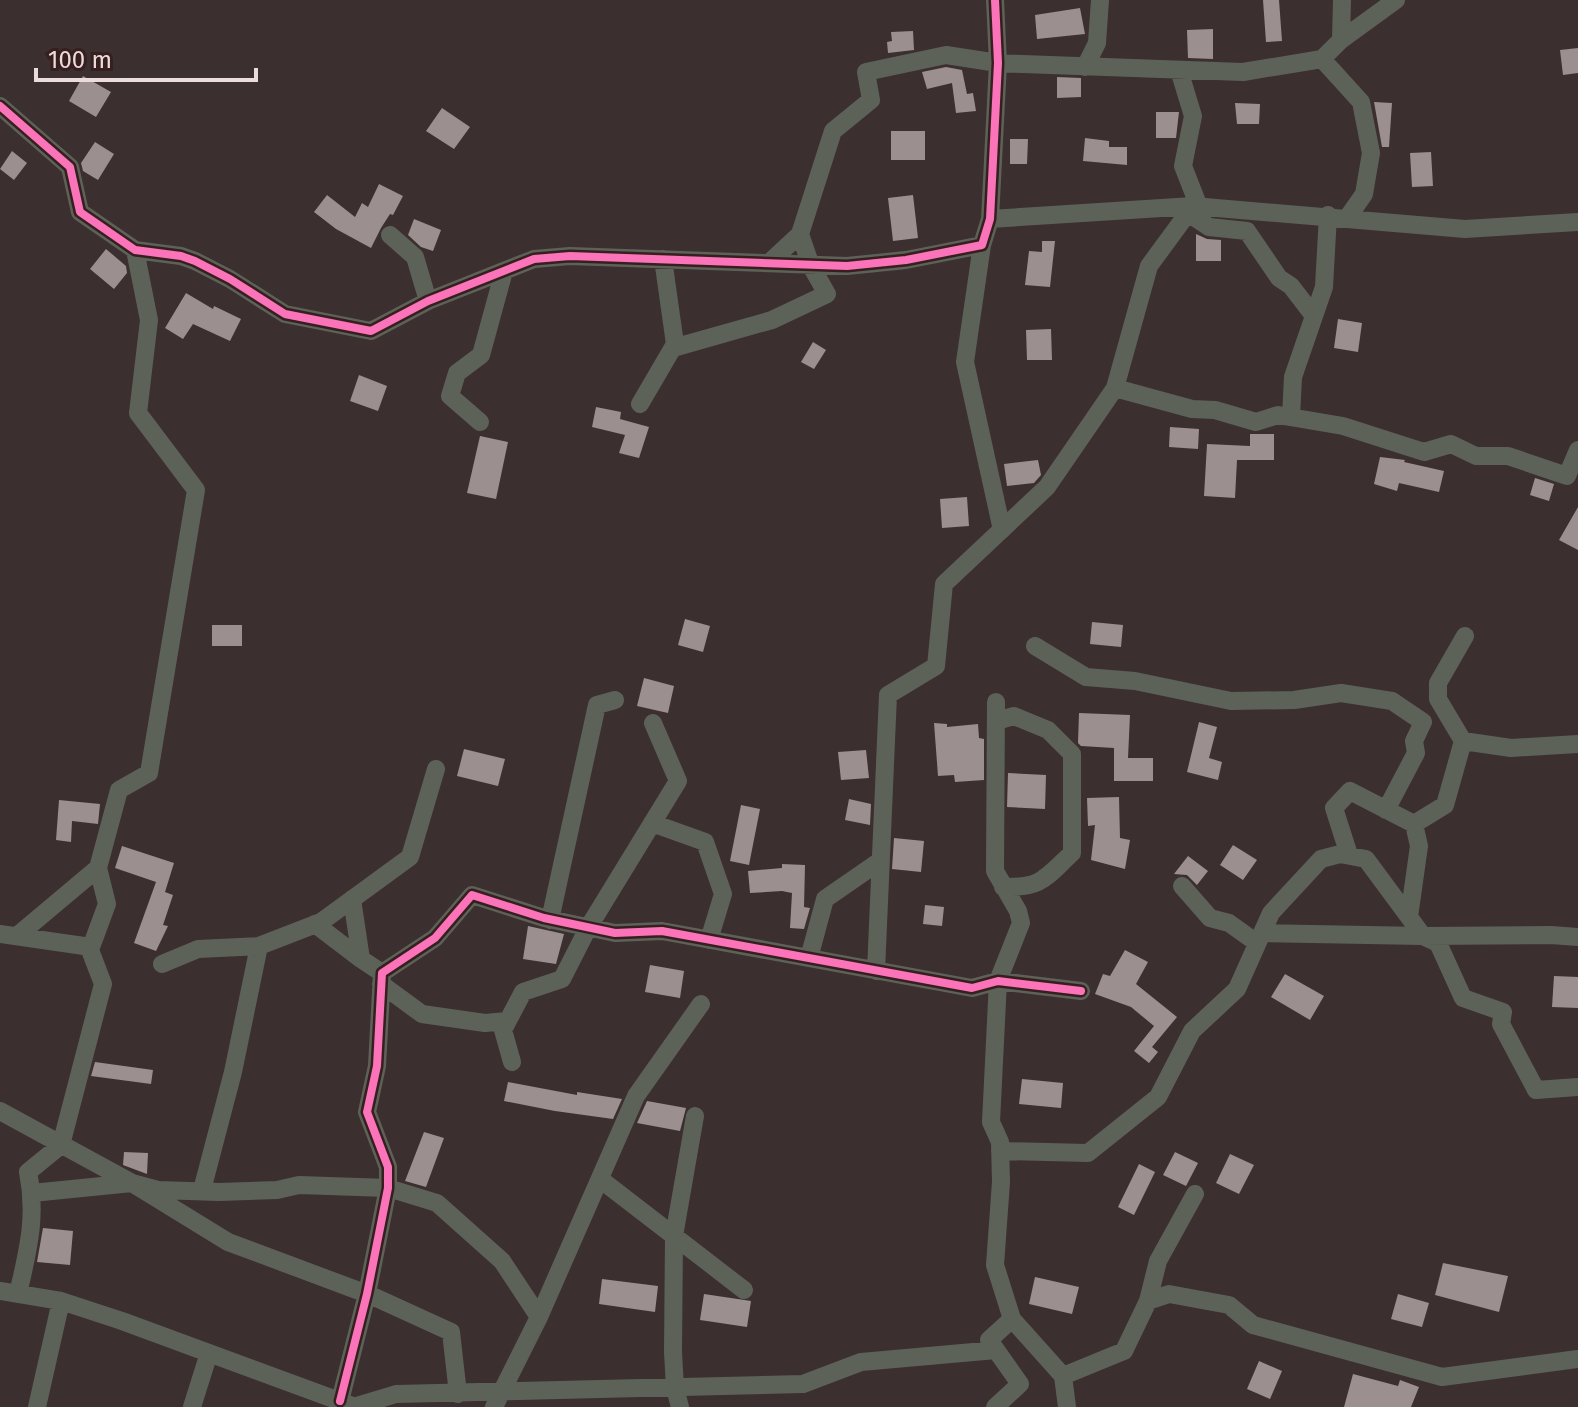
<svg xmlns="http://www.w3.org/2000/svg" width="1578" height="1407" font-family="'Fira Sans',sans-serif">
	<style>
		.building { fill: #9b8f8f }
		.lines { fill: none; stroke-linecap: round; stroke-linejoin: round }
		.minor { stroke: #5d6259; stroke-width: 18 }
		.cycleway-casing { stroke: #371f1f; stroke-width: 13 }
		.cycleway { stroke: #fb73b8; stroke-width: 8 }
	</style>
	<rect width="100%" height="100%" fill="#3c2f2f"/>
	<path class="building" d="M1263 0H1279L1282 41 1266 42Z
		M1080 8 1085 34 1037 39 1035 15Z
		M1213 29V59L1188 58 1187 30Z
		M913 31 914 50 888 53 887 42 892 41 891 32Z
		M1578 48V73L1563 75 1560 50Z
		M946 67 962 70 967 94 973 93 976 111 956 113 952 83 927 89 922 72Z
		M83 76 111 92 96 117 69 101Z
		M1057 77 1081 78V97L1057 98Z
		M1374 102 1392 103 1389 147H1382Z
		M1235 103 1260 104 1259 124H1237Z
		M442 108 470 127 454 149 426 131Z
		M1156 112H1179L1176 138H1156Z
		M891 131H925V160H891Z
		M1085 138 1109 141V147H1127V165L1083 161Z
		M1010 139H1028L1027 164H1010Z
		M95 142 114 154 98 180 83 171 81 163Z
		M12 151 27 163 14 180 0 169Z
		M1431 152 1433 186 1412 187 1410 153Z
		M379 184 403 196 393 215 390 214 381 228 371 248 336 229 314 212 327 195 355 217 362 203 368 207Z
		M913 195 918 238 893 241 888 198Z
		M414 219 441 230 433 251 421 247 408 235Z
		M1196 234 1207 239 1221 240V261H1196Z
		M1042 241H1055L1050 287 1025 285 1029 251 1042 252Z
		M106 249 126 266 127 273 114 289 90 269Z
		M186 293 213 309 214 306 241 319 230 341 193 324 183 339 165 328Z
		M1338 319 1362 323 1358 352 1334 348Z
		M1051 329 1052 360H1027L1026 330Z
		M813 342 826 350 814 369 801 362Z
		M359 375 387 386 378 411 350 401Z
		M596 407 621 412 620 419 649 427 639 458 619 453 625 435 592 427Z
		M1170 427 1199 429 1198 449 1169 447Z
		M1250 434H1274V460H1237L1235 498 1204 496 1207 444 1250 446Z
		M480 436 508 442 496 499 467 493Z
		M1380 457 1405 460 1404 462 1444 471 1439 492 1399 483 1397 491 1374 484Z
		M1038 460 1041 475 1034 483 1007 486 1004 464Z
		M1535 478 1554 484 1549 501 1530 495Z
		M967 497 969 526 942 528 940 499Z
		M1578 507V550L1559 540Z
		M685 619 710 626 703 652 678 645Z
		M1092 622 1123 625 1121 647 1090 644Z
		M212 625H242V646H212Z
		M644 678 674 686 668 713 637 706Z
		M1079 713 1130 715 1128 758H1153V781H1114V748L1081 746 1078 743Z
		M1199 722 1217 727 1209 758 1222 762 1218 780 1187 772Z
		M934 723 947 724V727L978 724 979 738 984 739V780L955 782 954 775 938 776Z
		M464 749 505 759 498 786 457 776Z
		M866 750 869 778 841 780 838 752Z
		M1008 773 1046 775 1045 809 1007 807Z
		M1119 797 1120 838 1130 840 1125 869 1091 860 1095 825 1088 826 1087 798Z
		M849 799 871 804 870 825 845 820Z
		M59 800 100 804 98 824 72 821 71 842 56 840Z
		M741 805 760 809 749 865 730 861Z
		M894 838 924 841 921 872 892 869Z
		M1233 845 1257 860 1243 880 1220 865Z
		M122 846 174 863 165 892 173 895 163 925 168 926 156 951 134 943 156 882 115 868Z
		M1188 856 1208 871 1197 885 1187 875 1174 874Z
		M782 864 805 865 804 907 810 908 804 929 790 928 792 893 782 891 750 893 748 871 782 868Z
		M925 905 944 907 942 926 923 924Z
		M528 926 564 934 556 964 523 959Z
		M1125 950 1148 962 1136 984 1177 1017 1152 1047 1158 1052 1149 1063 1134 1051 1154 1026 1131 1007 1095 994 1103 974 1110 976Z
		M650 965 684 971 680 998 645 992Z
		M1285 974 1324 996 1310 1020 1271 997Z
		M1554 976 1578 977V1008L1552 1007Z
		M95 1062 153 1070 151 1084 91 1076Z
		M1022 1079 1063 1083 1061 1108 1019 1104Z
		M508 1082 577 1095V1092L622 1099 613 1119 555 1111 504 1101Z
		M647 1101 686 1108 680 1131 637 1123Z
		M424 1132 444 1138 426 1187 405 1181Z
		M124 1152 148 1153 147 1174 123 1165Z
		M1175 1152 1198 1163 1186 1186 1163 1175Z
		M1230 1154 1254 1165 1239 1194 1216 1183Z
		M1139 1164 1155 1172 1134 1215 1118 1207Z
		M43 1228 73 1231 70 1265 37 1262Z
		M1443 1263 1508 1276 1499 1312 1435 1295Z
		M1035 1277 1079 1287 1072 1314 1029 1304Z
		M602 1279 658 1286 655 1312 599 1304Z
		M704 1294 751 1301 747 1327 700 1320Z
		M1398 1294 1429 1303 1422 1327 1391 1319Z
		M1259 1361 1282 1371 1270 1399 1247 1389Z
		M1353 1374 1398 1386 1400 1380 1419 1387 1411 1407H1344Z"/>
	<g class="lines">
		<path class="minor" d="M1341 40 1396 0
			M1322 59 1361 102 1371 153 1364 194 1348 217
			M1085 67 1097 43 1100 0
			M1179 70 1193 116 1183 166 1199 207
			M0 106 70 167 80 212 135 250 181 256 195 261 230 279 285 314 371 331 428 301 534 259 570 256 847 266 906 260 982 245 990 219 998 63 995 0
			M1193 206 1465 229 1578 222
			M1188 213 1209 227 1247 231 1279 278 1291 286 1314 316
			M390 235 415 257 428 301
			M982 245 965 362 1002 530
			M769 263 800 234 833 131 871 100 866 72 946 55 998 63 1243 72 1322 59 1341 40 1342 0
			M673 348 772 320 827 294 811 266 800 234
			M1115 388 1192 409 1215 410 1256 422 1278 415 1343 426 1424 452 1451 444 1476 456H1508L1567 476 1578 450
			M640 404 675 344 663 259
			M1291 417 1293 377 1324 287 1328 215
			M480 422 450 396 457 373 481 355 504 271
			M1035 646 1086 677 1135 681 1231 701 1294 700 1341 693 1392 701 1423 722 1414 741 1416 753 1386 810
			M996 721 1014 716 1048 730 1072 754V853C1045 878 1042 888 1003 887
			M1463 741 1511 748 1578 744
			M652 823 705 842 723 894 709 940
			M1349 855 1334 808 1350 791 1414 824
			M1182 886 1210 918 1229 923 1257 943
			M352 899 361 959 382 973
			M1409 917 1419 846 1414 824 1445 805 1463 741 1438 699V683L1465 636
			M550 920 597 705 615 700
			M315 924 361 959
			M1262 933 1423 936 1551 935 1578 937
			M0 934 91 947
			M17 936 98 868
			M809 958 825 899 880 861
			M162 964 198 949 259 946 321 922 410 857 436 769
			M876 971 888 695 936 666 944 584 1047 487 1115 388 1149 266 1193 206 990 219
			M381 984 422 1014 485 1023 507 1021
			M512 1062 503 1030 523 992 562 979 588 928 678 781 653 723
			M0 1111 132 1183 228 1242 370 1295 451 1332 458 1394
			M1000 1151 1088 1153 1158 1097 1192 1031 1237 989 1271 913 1321 859 1340 854 1366 859 1423 936 1438 943 1463 998 1503 1012 1501 1024 1536 1090 1578 1087
			M600 1179 744 1290
			M202 1190 233 1072 259 946
			M32 1193 132 1183 158 1190 219 1192 277 1190 299 1185 388 1188 437 1203 502 1261 539 1317
			M0 1291 61 1301 122 1321 350 1405
			M18 1294C28 1250 37 1217 28 1172L61 1145 103 984 90 950 107 904 98 868 119 790 149 773 196 490 138 413 149 320 135 250
			M1148 1301 1169 1294 1229 1305 1253 1325 1442 1377 1578 1359
			M1012 1319 1063 1376 1067 1407
			M1063 1376 1124 1351 1148 1301 1158 1261 1195 1194
			M340 1401 367 1294 388 1188V1167L367 1112 377 1066 382 973 435 938 472 895 544 918 615 933 662 931 972 988 998 981 1081 991
			M37 1407 61 1301
			M192 1407 209 1353
			M353 1407 396 1394 803 1384 861 1362 996 1350
			M494 1407 539 1317 636 1096 701 1004
			M680 1407 675 1388 673 1352 674 1236 695 1116
			M995 1407 1020 1384 989 1340 1012 1319 995 1265 1001 1182 1000 1142 991 1122 998 981 1021 923 1018 911 995 871 996 702"/>
		<defs>
			<path id="cycleway" d="M0 106 70 167 80 212 135 250 181 256 195 261 230 279 285 314 371 331 428 301 534 259 570 256 847 266 906 260 982 245 990 219 998 63 995 0
				M340 1401 367 1294 388 1188V1167L367 1112 377 1066 382 973 435 938 472 895 544 918 615 933 662 931 972 988 998 981 1081 991"/>
		</defs>
		<use href="#cycleway" class="cycleway-casing"/>
		<use href="#cycleway" class="cycleway"/>
	</g>
	<path d="M36 68v12h220v-12" fill="none" stroke="#ecdbdb" stroke-width="4"/>
	<text x="48" y="68" font-size="24" fill="#ecdbdb" stroke="#371f1f" stroke-width="6" paint-order="stroke">100 m</text>
</svg>
